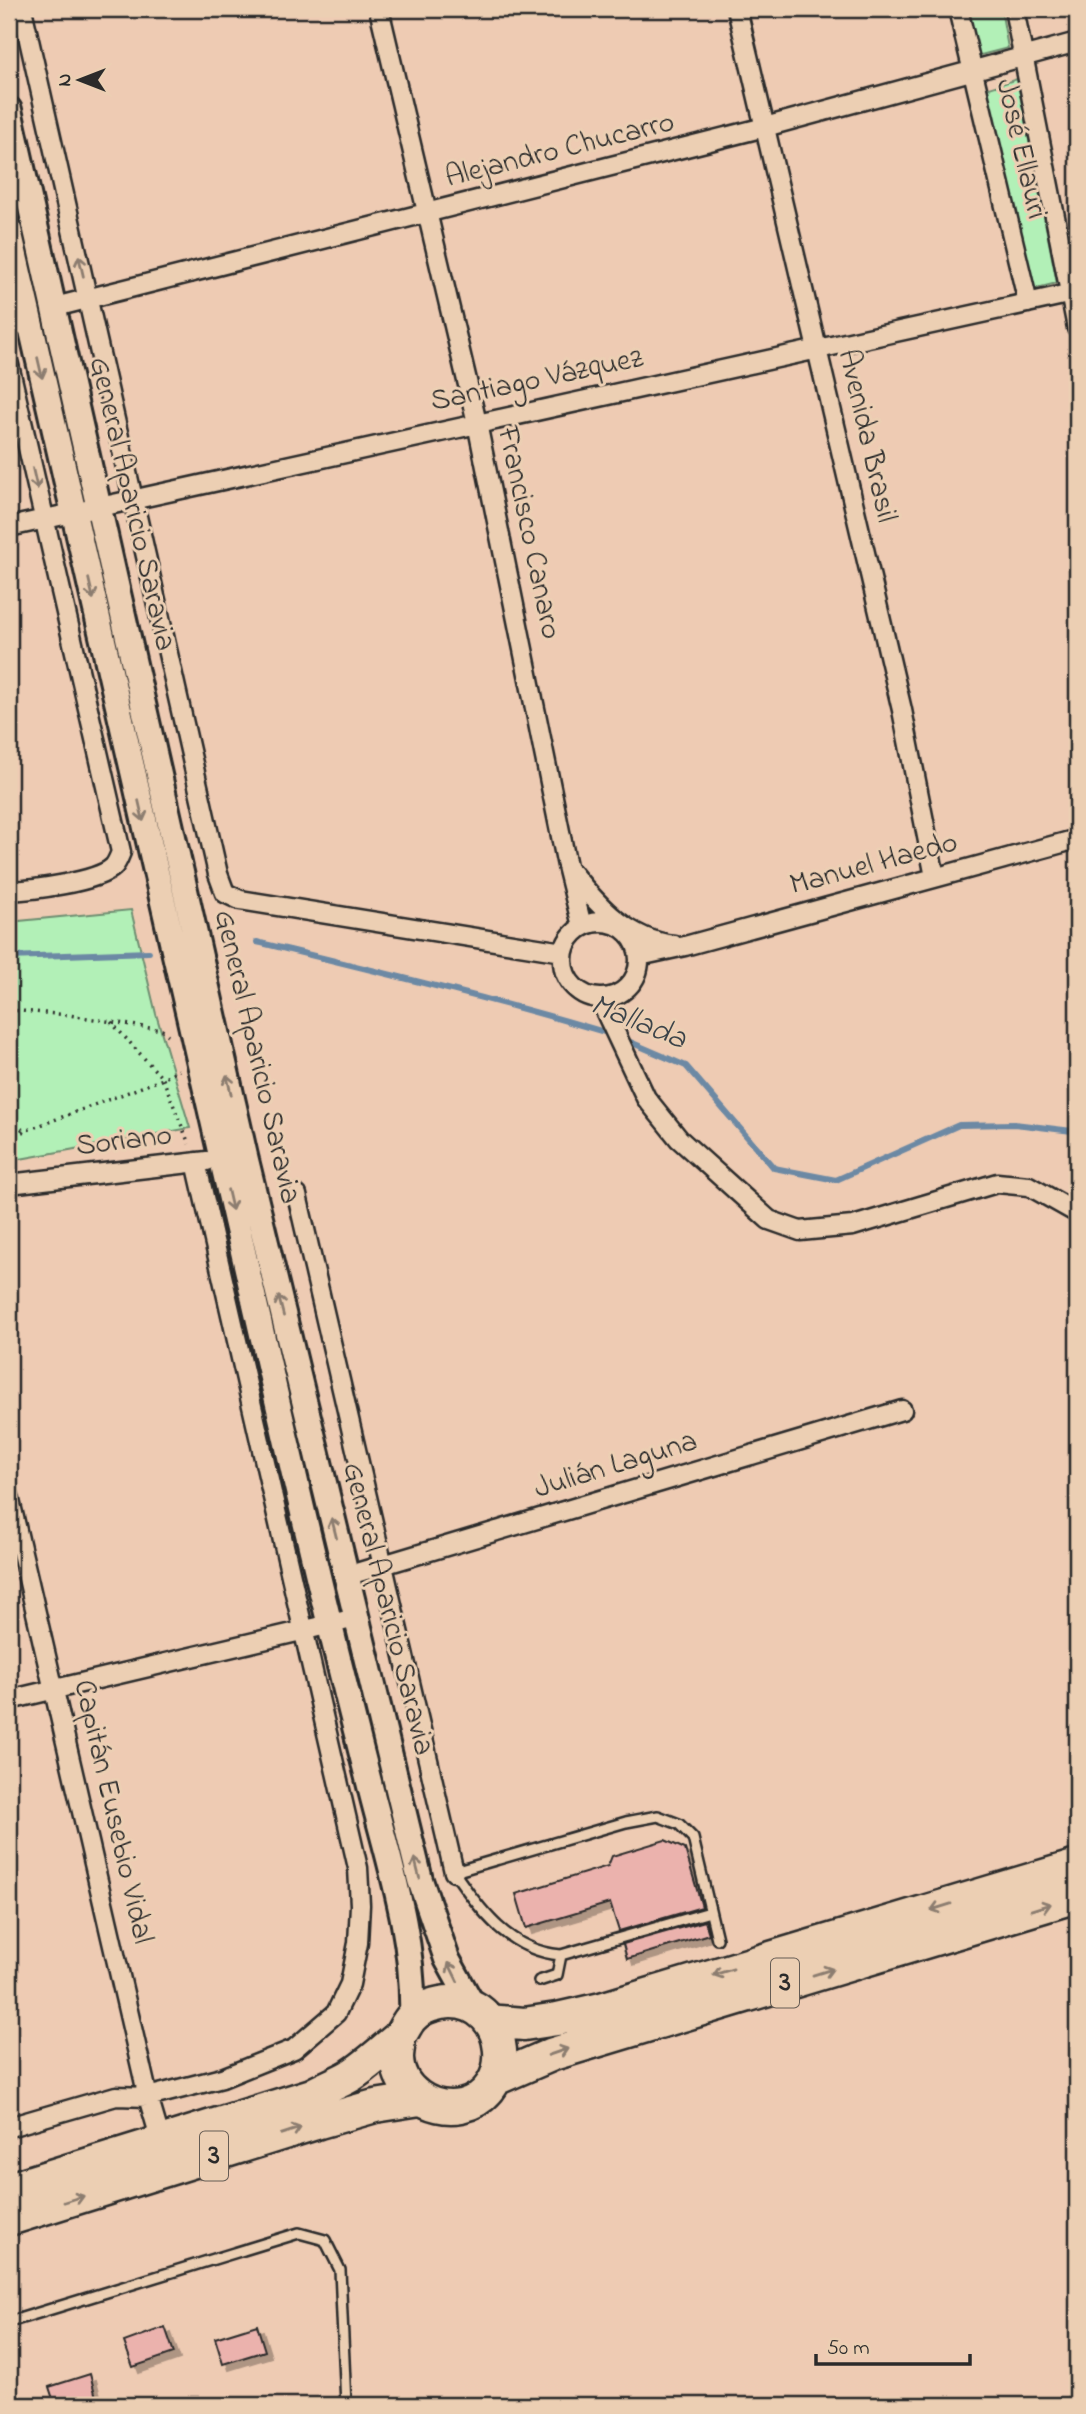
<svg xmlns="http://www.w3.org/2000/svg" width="1086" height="2414" font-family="'Indie Flower',sans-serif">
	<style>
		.green { fill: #b2f0b7; stroke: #6e8e71; stroke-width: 2 }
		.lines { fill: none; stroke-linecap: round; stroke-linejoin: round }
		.stream { stroke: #6c89a4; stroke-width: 6 }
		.building { fill: #ebb2ad; stroke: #2b2b2b; stroke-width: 2; filter: url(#shadow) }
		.lane-casing { stroke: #2b2b2b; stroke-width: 14 }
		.street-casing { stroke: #2b2b2b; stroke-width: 23 }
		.secondary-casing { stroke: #2b2b2b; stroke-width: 30 }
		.highway-casing { stroke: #2b2b2b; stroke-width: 37 }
		.path { stroke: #2b2b2b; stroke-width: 3.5; stroke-dasharray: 2 5; stroke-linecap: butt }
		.lane { stroke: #eccfb3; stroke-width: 9 }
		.street { stroke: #eccfb3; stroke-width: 18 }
		.secondary { stroke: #eccfb3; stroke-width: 24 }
		.highway { stroke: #eccfb3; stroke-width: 32 }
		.oneway { stroke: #8c7d6f }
		.labels { text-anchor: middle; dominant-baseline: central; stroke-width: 6; stroke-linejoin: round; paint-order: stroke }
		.shield { fill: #eccfb3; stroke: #655c54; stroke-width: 2 }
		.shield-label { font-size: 28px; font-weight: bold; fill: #2b2b2b }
		.street-label { font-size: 30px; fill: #2b2b2b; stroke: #eccfb3 }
		.water-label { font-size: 32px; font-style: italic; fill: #3b4349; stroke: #eccfb3 }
	</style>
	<defs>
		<filter id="shadow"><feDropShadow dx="6" dy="6" stdDeviation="0" flood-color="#0004"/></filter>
	</defs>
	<rect width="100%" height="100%" fill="#eecbb3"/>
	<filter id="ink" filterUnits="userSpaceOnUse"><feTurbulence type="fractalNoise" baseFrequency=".0143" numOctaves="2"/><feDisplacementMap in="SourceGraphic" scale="14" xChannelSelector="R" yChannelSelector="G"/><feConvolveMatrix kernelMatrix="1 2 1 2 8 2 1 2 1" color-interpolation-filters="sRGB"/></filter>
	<g filter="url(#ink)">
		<path class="green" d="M966 9H1001L1008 48 977 56Z
			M1017 79 1057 283 1033 289 986 89Z
			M131 910 156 1014 190 1128 9 1161V922Z"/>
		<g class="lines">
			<path class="stream" d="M257 942C376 971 494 999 611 1034
				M9 957 149 952
				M621 1038 686 1066 774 1168 836 1180 959 1125 1014 1124 1072 1131 1077 1135"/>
		</g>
		<path class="building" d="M665 1840 685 1849 702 1907 619 1931 610 1903 526 1928 516 1894 608 1866 612 1856Z
			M705 1921 709 1934 627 1959 623 1944Z
			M257 2325 265 2351 223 2364 215 2338Z
			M165 2327 174 2353 133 2367 124 2342Z
			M90 2374 97 2401 82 2405H55L49 2387Z"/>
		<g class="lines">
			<defs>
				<path id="lane" d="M710 1912 561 1955C509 1951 481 1911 454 1872L626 1822 658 1816 679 1824 693 1838 717 1939
					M539 1981 557 1975 561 1955
					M9 2322 299 2233 325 2240 340 2270 346 2405"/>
				<path id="street" d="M22 9 218 874 225 893 240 900 563 952
					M379 9 477 423 567 866 582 926
					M737 9 902 710 935 877
					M958 9 1028 303
					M1014 9 1077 328
					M55 307 765 127 1077 42
					M9 327 30 322
					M9 365 121 852C119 857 117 863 113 867 97 882 32 890 9 891
					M9 527 1077 292
					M572 873C599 907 629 940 674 945
					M563 960a38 38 0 1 1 76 0a38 38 0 1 1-76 0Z
					M639 956 685 946 1077 839
					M599 998 646 1098 679 1139 769 1220 800 1231 853 1226 997 1183 1029 1186 1077 1213
					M9 1184 207 1161
					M297 1195 454 1872
					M9 1496 148 2097 161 2141
					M346 1576 902 1410
					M9 1700 356 1618
					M9 2127 116 2096 148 2097 222 2078 294 2049 336 2013 350 1984 358 1943 360 1905 358 1868 196 1162"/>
				<path id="secondary" d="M9 110 245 1156 420 1880 447 1959 474 2008
					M9 230C104 649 199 1068 297 1487 320 1586 344 1684 369 1782 388 1859 415 1937 412 2017"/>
				<path id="highway" d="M490 2021 524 2024 557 2019 601 2009 1077 1866
					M495 2079 553 2054 1077 1896
					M9 2189 312 2095C324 2088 338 2083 350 2076 366 2066 382 2051 397 2039 403 2033 406 2023 412 2017 421 2007 438 2002 451 2002 510 2002 519 2093 461 2106 431 2112 398 2090 397 2058 397 2051 399 2044 399 2037
					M9 2219 319 2122 375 2106 420 2099"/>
			</defs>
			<use href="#lane" class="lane-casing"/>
			<use href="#street" class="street-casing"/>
			<use href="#secondary" class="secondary-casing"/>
			<use href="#highway" class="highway-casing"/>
			<path class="path" d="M9 1010 69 1015 162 1030 168 1035
				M111 1022 163 1079 189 1144
				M9 1121 25 1131
				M9 1137 163 1079 179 1070"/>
			<use href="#lane" class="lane"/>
			<use href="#street" class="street"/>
			<use href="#secondary" class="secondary"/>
			<use href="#highway" class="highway"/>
		</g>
		<defs><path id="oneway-shaft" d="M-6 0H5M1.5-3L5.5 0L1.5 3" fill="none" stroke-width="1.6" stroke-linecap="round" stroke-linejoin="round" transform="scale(1.75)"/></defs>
		<g class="oneway">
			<use href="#oneway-shaft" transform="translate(81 266) rotate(-103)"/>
			<use href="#oneway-shaft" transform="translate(40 368) rotate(77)"/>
			<use href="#oneway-shaft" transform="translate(35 479) rotate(77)"/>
			<use href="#oneway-shaft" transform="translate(91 589) rotate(77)"/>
			<use href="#oneway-shaft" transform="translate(141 811) rotate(77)"/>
			<use href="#oneway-shaft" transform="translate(229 1085) rotate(-103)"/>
			<use href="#oneway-shaft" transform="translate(230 1200) rotate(77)"/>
			<use href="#oneway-shaft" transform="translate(281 1306) rotate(-104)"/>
			<use href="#oneway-shaft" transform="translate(334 1528) rotate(-104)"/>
			<use href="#oneway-shaft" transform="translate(417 1868) rotate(-104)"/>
			<use href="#oneway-shaft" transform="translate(941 1907) rotate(163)"/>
			<use href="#oneway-shaft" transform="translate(1041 1907) rotate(-17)"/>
			<use href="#oneway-shaft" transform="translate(453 1972) rotate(-116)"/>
			<use href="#oneway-shaft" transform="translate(723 1972) rotate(163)"/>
			<use href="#oneway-shaft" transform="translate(823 1972) rotate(-17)"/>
			<use href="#oneway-shaft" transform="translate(558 2052) rotate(-19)"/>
			<use href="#oneway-shaft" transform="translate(291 2131) rotate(-18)"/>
			<use href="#oneway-shaft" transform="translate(74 2199) rotate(-17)"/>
		</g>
	</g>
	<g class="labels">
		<g class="shield">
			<rect x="771" y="1958.5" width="28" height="49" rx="5"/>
			<rect x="200" y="2131.5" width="28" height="49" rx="5"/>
		</g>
		<g class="shield-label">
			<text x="785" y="1983">3</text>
			<text x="214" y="2156">3</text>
		</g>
		<g class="street-label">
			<text transform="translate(1020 149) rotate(77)">José Ellauri</text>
			<text transform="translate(560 151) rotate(-14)">Alejandro Chucarro</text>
			<text transform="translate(537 381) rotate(-12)">Santiago Vázquez</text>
			<text transform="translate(866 436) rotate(77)">Avenida Brasil</text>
			<text transform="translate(131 504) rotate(77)">General Aparicio Saravia</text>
			<text transform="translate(528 533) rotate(78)">Francisco Canaro</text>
			<text transform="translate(874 865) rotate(-15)">Manuel Haedo</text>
			<text transform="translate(256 1057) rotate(77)">General Aparicio Saravia</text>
			<text transform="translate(124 1142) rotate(-7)">Soriano</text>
			<text transform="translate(616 1466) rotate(-17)">Julián Laguna</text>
			<text transform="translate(387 1609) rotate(76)">General Aparicio Saravia</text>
			<text transform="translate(112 1812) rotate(77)">Capitán Eusebio Vidal</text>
		</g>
		<g class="water-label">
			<text transform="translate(638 1023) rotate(22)">Mallada</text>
		</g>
	</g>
	<rect width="1086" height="2414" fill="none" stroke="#eccfb3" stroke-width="35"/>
	<rect x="18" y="18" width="1051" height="2379" fill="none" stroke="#2b2b2b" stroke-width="2.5" filter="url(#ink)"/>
	<g transform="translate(80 80) rotate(270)" stroke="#eccfb3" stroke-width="5" paint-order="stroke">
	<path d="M0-5L12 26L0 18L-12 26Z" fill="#2b2b2b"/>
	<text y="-10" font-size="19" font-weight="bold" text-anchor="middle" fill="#2b2b2b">N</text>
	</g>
	<path d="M816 2354v10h154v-10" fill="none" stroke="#2b2b2b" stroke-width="3.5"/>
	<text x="827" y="2354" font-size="21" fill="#2b2b2b" stroke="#eccfb3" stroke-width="5" paint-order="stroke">50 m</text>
</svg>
